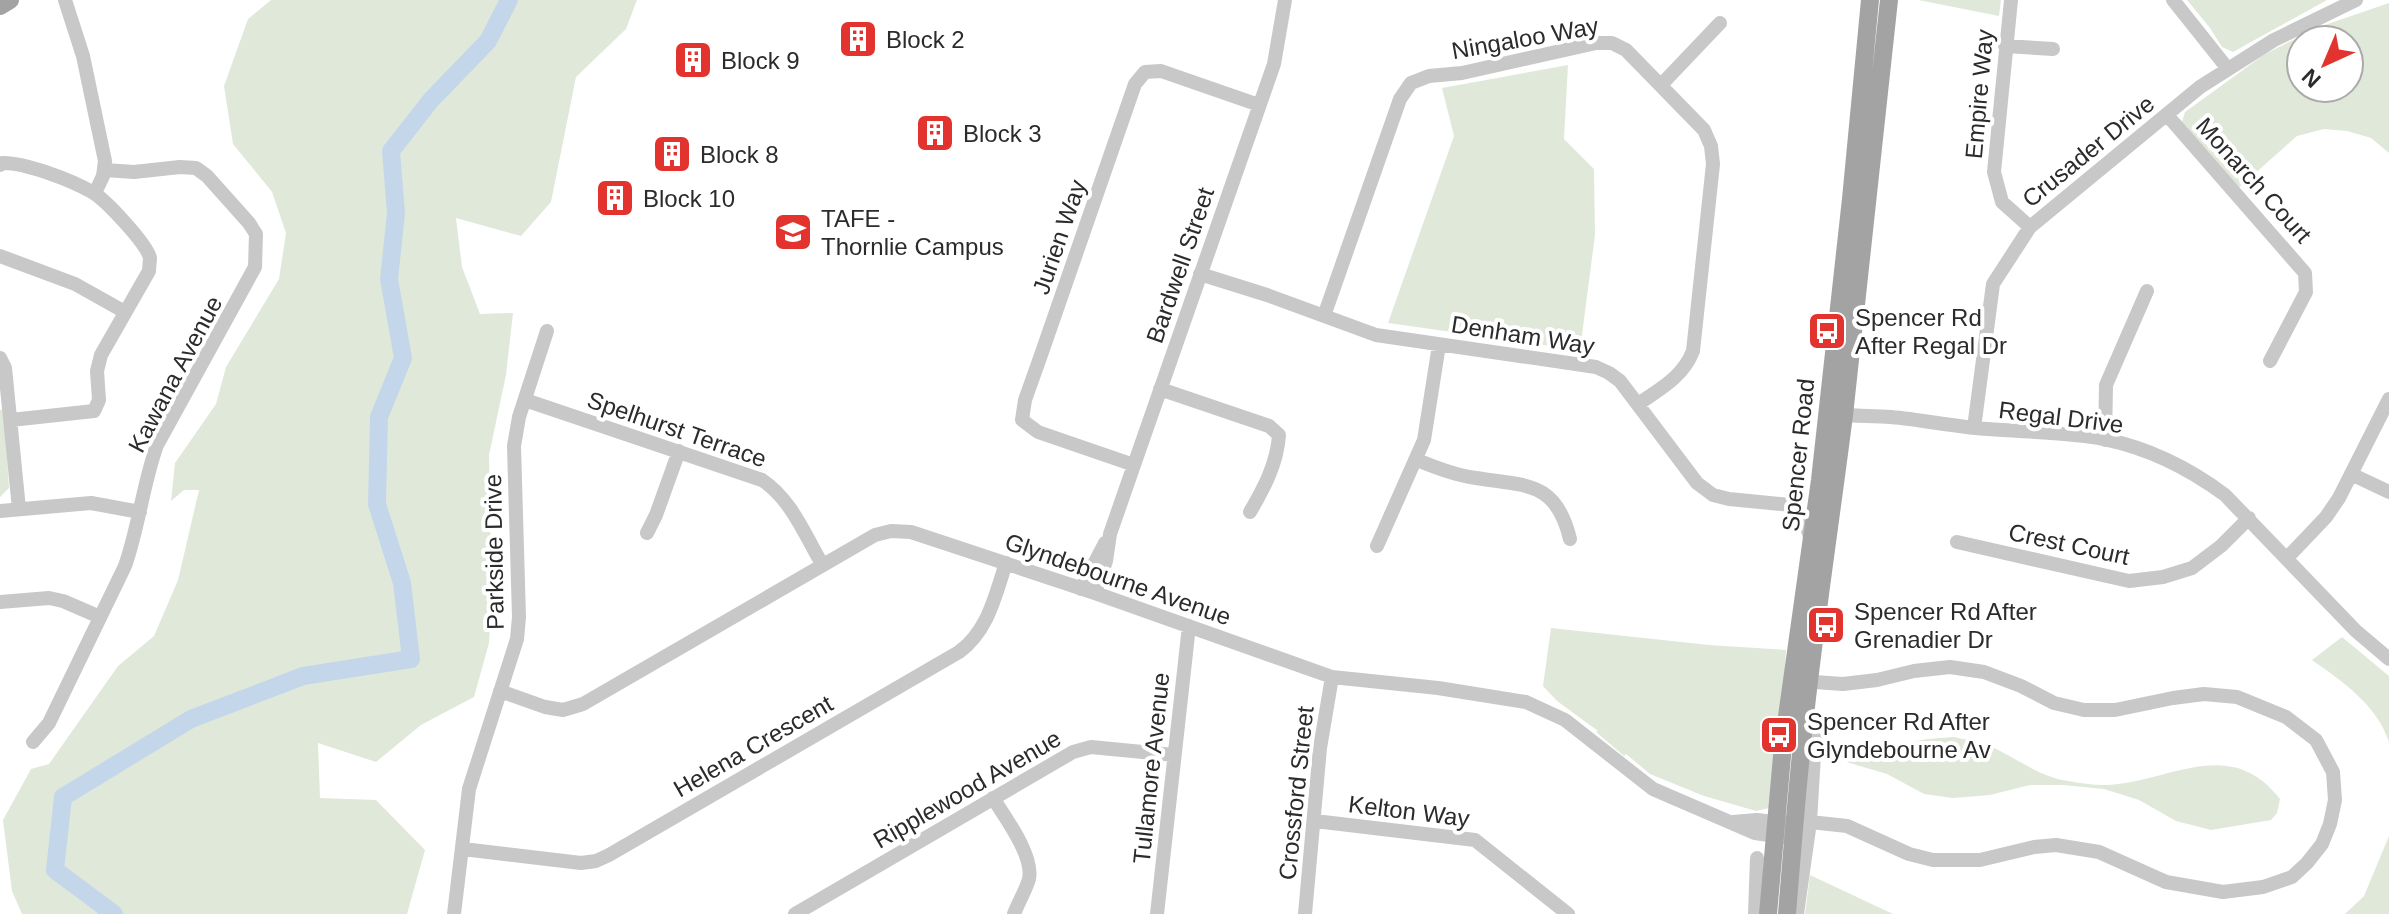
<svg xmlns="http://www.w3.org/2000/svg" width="2389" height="914" font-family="Arial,sans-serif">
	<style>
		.green { fill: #e0e9d9; fill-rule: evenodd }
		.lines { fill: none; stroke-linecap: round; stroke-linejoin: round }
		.river { stroke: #c4d7ea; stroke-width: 18 }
		.minor { stroke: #c8c8c8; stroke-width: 14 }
		.major { stroke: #a3a3a3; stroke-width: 18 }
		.labels { text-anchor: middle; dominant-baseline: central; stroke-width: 8; stroke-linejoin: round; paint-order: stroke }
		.street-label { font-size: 24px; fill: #2b2b2b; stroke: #fff }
		.poi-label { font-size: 24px; fill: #2b2b2b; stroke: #fff; text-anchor: start }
	</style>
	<rect width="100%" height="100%" fill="#fff"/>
	<path class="green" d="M271 0H637L626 29 576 77 551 202 521 236 456 218 462 267 480 314 513 313 506 375 489 455 492 596 489 643 474 697 421 725 376 762 318 743 320 798 376 800 425 850 407 914H22L12 891 3 820 31 769 49 764 118 666 154 636 178 580 199 490H184L171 501 175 463 216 404 226 367 279 279 286 233 272 192 233 144 224 86 248 19Z
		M1918 0H2001L1999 16Z
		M2187 0H2327L2233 52 2222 47 2210 28Z
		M2389 3V153L2371 138 2347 131 2324 129 2297 136 2235 191 2181 125 2185 112 2265 54 2319 27ZM2301 40H2349V88H2301Z
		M1568 65 1564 139 1594 169 1595 235 1580 350 1388 323 1454 136 1442 88Z
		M4 409 9 488 0 497V410Z
		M1551 628 1709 645 1786 650 1783 717 1769 808 1756 811 1704 796 1650 774 1626 754 1624 756 1596 732 1598 731 1557 701 1543 686Z
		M2342 637 2389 676V742C2377 705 2343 682 2312 660Z
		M1954 737C1966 740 1979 741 1990 746 2015 757 2039 777 2068 781 2079 783 2092 785 2104 785 2167 784 2229 733 2280 799L2277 813 2271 820 2211 830 2176 821 2139 800 2104 789 2063 785H2030L1990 795 1953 798 1924 794 1887 774 1843 761 1824 758 1825 749 1869 751 1927 739Z
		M2389 836V914H2345L2364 896Z
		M1810 875 1893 914H1805Z"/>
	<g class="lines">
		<path class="river" d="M114 914 55 870 63 797 191 719 303 676 411 659 402 583 377 504 379 417 403 358 389 279 396 213 391 151 431 100 488 41 509 0"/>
		<path class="minor" d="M65 0 83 56 105 161 103 176 95 193
			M2011 0 1994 172 2002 202 2030 227
			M2173 0 2228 69
			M2005 46 2053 49
			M1661 85 1720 23
			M2167 115 2305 273 2306 292 2270 361
			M0 165 2 163C24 162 71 180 92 192 105 199 147 244 150 258 150 259 149 270 149 271L101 355 97 371 99 400 94 411 11 420
			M0 256 75 284 125 312
			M1200 274 1267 295 1376 335 1596 367 1609 373 1620 381 1697 483 1713 495 1729 499 1791 505 1803 517 1811 539
			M1324 316 1400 99 1411 83 1429 76 1462 73 1596 43H1612L1626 50 1704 130 1711 146 1713 164 1693 351C1683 377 1660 389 1638 404
			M0 358 5 368 19 509
			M1160 389 1269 426 1279 435C1277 464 1264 488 1250 512
			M525 400 762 480C791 499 805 535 822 564
			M1836 414C1855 417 1873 415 1891 417 1924 420 1956 427 1988 429 2026 432 2066 432 2104 439 2148 448 2190 469 2225 495L2356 631 2389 659
			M1974 428 1993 284 2030 227 2200 87 2274 40 2356 0
			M2105 440 2106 385 2147 291
			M1417 460C1437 468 1455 475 1476 478 1527 486 1556 481 1570 539
			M1134 465 1038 432 1022 420 1025 400 1041 355 1135 84 1145 72 1161 71 1259 105
			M2351 474 2389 492
			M0 511 91 503 140 512
			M647 533 656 515 679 451
			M1957 542 2129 581 2163 577 2192 568 2221 546 2249 518
			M1377 546 1424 440 1439 345
			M2287 558 2326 517 2339 498 2389 399
			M1081 589 1105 543
			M1095 593 1106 561 1110 534 1134 465 1274 64 1285 0
			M0 602 49 598 63 601 100 617
			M1800 681 1843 684 1877 680 1914 671 1950 667 1984 672 2021 686 2054 703 2084 710H2115L2173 698 2204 694 2237 697 2286 717 2316 740 2333 772 2335 800 2330 824 2322 844 2307 863 2292 877 2263 887 2223 892 2166 882 2099 852 2056 845 2034 847 1980 860H1933L1909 854 1847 826 1810 822
			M500 691 545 707 563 710 583 704 875 535 891 531 911 532 1095 593 1332 677 1438 688 1526 702 1565 720 1653 789 1755 833 1783 837
			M33 742 49 723 125 566C139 526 143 484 157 445L255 267 256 234 249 223 207 176 196 168 180 167 134 172 105 170
			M993 798C1005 817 1034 856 1029 879 1026 890 1018 903 1014 914
			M1315 821 1475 840 1568 914
			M1733 822 1757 820 1784 823
			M463 849 581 863 596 861 609 855 959 652C988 631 995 596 1006 563
			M454 914 469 789 517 639 519 617 514 446 519 417 547 331
			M795 914 1073 752 1091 747 1174 755
			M1157 914 1189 626
			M1305 914 1320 748 1332 677
			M1755 914 1757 858
			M1797 914 1810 822 1815 738 1804 724"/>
		<path class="major" d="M0 6 10 0
			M1768 914 1783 745 1820 480 1851 199 1870 0
			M1787 914C1792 851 1797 788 1804 725 1815 621 1831 518 1844 415L1889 0"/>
	</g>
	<defs>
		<symbol id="building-square" viewBox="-11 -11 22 22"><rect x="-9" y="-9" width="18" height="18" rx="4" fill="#e2332e" stroke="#fff"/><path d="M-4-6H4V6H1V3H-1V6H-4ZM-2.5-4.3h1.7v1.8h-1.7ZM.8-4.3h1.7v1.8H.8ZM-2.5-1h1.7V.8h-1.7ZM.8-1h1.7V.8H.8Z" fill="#fff"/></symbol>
		<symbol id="university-square" viewBox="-11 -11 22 22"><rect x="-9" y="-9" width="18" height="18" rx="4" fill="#e2332e" stroke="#fff"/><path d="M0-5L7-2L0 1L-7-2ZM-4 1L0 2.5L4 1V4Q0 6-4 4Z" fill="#fff"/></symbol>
		<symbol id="bus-square" viewBox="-11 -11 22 22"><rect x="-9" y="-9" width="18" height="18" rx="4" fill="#e2332e" stroke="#fff"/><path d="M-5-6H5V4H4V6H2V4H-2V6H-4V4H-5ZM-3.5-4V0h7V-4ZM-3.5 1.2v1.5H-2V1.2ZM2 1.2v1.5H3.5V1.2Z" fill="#fff"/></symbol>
	</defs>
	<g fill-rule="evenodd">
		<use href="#building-square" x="836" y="17" width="44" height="44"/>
		<use href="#building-square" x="671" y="38" width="44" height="44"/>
		<use href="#building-square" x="913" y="111" width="44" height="44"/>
		<use href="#building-square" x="650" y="132" width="44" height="44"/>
		<use href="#building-square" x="593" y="176" width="44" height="44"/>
		<use href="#university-square" x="771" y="210" width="44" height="44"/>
		<use href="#bus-square" x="1805" y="309" width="44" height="44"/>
		<use href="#bus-square" x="1804" y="603" width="44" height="44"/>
		<use href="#bus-square" x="1757" y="713" width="44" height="44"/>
	</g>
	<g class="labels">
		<g class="street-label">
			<text transform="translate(1525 38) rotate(-10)">Ningaloo Way</text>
			<text transform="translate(1979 94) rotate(-85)">Empire Way</text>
			<text transform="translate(2088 151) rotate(-39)">Crusader Drive</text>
			<text transform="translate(2254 180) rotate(48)">Monarch Court</text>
			<text transform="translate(1059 237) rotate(-71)">Jurien Way</text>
			<text transform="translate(1180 265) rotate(-71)">Bardwell Street</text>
			<text transform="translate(1523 335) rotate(9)">Denham Way</text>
			<text transform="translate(175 374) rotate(-62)">Kawana Avenue</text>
			<text transform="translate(2061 417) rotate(7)">Regal Drive</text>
			<text transform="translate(677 429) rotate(19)">Spelhurst Terrace</text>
			<text transform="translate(1798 455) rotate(-84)">Spencer Road</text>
			<text transform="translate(2069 544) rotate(12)">Crest Court</text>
			<text transform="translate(494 552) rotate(-91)">Parkside Drive</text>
			<text transform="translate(1118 579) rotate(19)">Glyndebourne Avenue</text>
			<text transform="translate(753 746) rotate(-30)">Helena Crescent</text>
			<text transform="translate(1151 768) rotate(-84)">Tullamore Avenue</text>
			<text transform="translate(967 789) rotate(-30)">Ripplewood Avenue</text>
			<text transform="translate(1296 793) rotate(-84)">Crossford Street</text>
			<text transform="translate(1409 811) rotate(7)">Kelton Way</text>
		</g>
		<g class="poi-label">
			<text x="886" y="39">Block 2</text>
			<text x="721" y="60">Block 9</text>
			<text x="963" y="133">Block 3</text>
			<text x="700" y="154">Block 8</text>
			<text x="643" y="198">Block 10</text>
			<text x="821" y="218">TAFE -<tspan x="821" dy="28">Thornlie Campus</tspan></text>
			<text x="1855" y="317">Spencer Rd<tspan x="1855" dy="28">After Regal Dr</tspan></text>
			<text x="1854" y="611">Spencer Rd After<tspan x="1854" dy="28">Grenadier Dr</tspan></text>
			<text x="1807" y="721">Spencer Rd After<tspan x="1807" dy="28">Glyndebourne Av</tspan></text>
		</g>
	</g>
	<g transform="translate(2325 64) rotate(224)"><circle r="38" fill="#ffffff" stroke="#aaaaaa" stroke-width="2"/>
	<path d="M0-6L14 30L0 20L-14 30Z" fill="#e2332e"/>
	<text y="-12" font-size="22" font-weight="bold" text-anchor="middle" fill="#2b2b2b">N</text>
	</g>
</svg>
